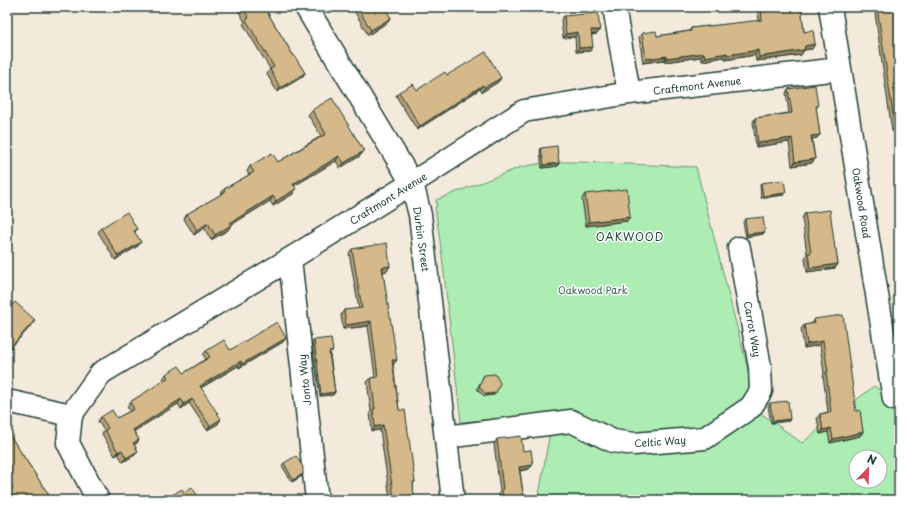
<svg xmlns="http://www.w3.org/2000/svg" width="906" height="507" font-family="'Playpen Sans',sans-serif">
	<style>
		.green { fill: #adecb3; stroke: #669474; fill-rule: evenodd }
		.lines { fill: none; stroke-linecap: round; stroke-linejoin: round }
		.minor-casing { stroke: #1f3d34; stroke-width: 25 }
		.minor { stroke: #fff; stroke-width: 22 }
		.wall { fill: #b89f77; stroke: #1f3d34 }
		.shaded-wall { fill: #968261; stroke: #1f3d34 }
		.building { fill: #d6b98a; stroke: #1f3d34 }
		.labels { text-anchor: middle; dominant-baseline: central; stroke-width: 3; stroke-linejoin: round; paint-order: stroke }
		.street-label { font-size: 10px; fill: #1f3d34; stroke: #fff }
		.park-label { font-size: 10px; fill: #3b604d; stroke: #fff }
		.neighbourhood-label { font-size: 11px; letter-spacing: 1px; fill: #1f3d34; stroke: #fff }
	</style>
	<rect width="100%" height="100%" fill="#f3eadc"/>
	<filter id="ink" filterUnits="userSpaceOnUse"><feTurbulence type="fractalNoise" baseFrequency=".025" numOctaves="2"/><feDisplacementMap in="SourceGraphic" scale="8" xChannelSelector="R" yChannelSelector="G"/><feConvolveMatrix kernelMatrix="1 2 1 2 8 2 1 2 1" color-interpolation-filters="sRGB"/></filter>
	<g filter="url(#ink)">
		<path class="green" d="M548 162H582L696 167 752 386 734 409 759 412 802 443 874 386 899 404V500H541L539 495 553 414 461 422 441 248 435 207 437 206 436 200 521 167ZM856 457H880V481H856Z"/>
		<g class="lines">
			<defs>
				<path id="minor" d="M306 7 412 183 420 215 453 500
					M614 7 629 93
					M830 7 894 399
					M290 259 317 500
					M7 401 71 415
					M446 437 571 421 613 441 634 444 705 438 751 407 761 391 760 367 739 248
					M98 500 68 443 71 415 101 373 290 259 412 183 524 111 629 93 840 69"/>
			</defs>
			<use href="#minor" class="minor-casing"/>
			<use href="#minor" class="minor"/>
		</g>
		<path class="wall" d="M236 7H264L293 55 305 73 302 77 277 92 267 74 270 69 243 24 245 22Z
			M352 7H384L391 18 388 22 368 35Z
			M636 7H653L651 10 637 12Z
			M757 7H801L804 32 812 49 804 50 801 55 756 61 755 55 725 60 724 57 702 61 701 57 664 62V60L643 63 639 37 642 33 657 36 689 31 691 28 759 21Z
			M874 7H899V157L898 158 894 131H892Z
			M564 16 600 30 597 34H592L590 51 576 52 575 37 563 38 561 20Z
			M447 75 501 78 498 82 482 92 480 89 417 130 396 96 399 92 417 90Z
			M788 89 818 106 816 108 820 135 817 138 812 139 815 159 812 163 792 166 789 142 756 147 753 122 755 118 789 113 786 93Z
			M312 110 364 151 360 156 340 168 336 161 294 186 293 194 273 206 270 201 231 225 228 230 211 240 204 228 194 235 184 219 187 214 220 195 224 189 249 175 247 171 250 166 278 162 321 136 308 115Z
			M541 148 559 163 558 166 542 168 540 151Z
			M761 183 784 195 761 198 760 185Z
			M585 194 627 221 586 226 582 199Z
			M805 213 835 249 838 264 835 268 807 272 805 258 807 254 802 218Z
			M745 219 763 234 746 237 743 222Z
			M101 228 137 229 135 232 138 246 115 260 98 232Z
			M352 249 390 266 387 271H383L394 364H393L399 410 415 482 413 484 414 500H381L382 498H390L380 430 372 431 370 413 371 411 367 382 371 378 375 377 368 326 343 329 341 315 344 310 359 309 349 253Z
			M814 319 856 411 863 432 860 436 830 443 828 432 820 434 817 418 820 414 828 412 823 376 824 374 820 345 804 348 801 329 804 325 811 324Z
			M314 340 331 354H330L335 392 333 395 320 396 312 343Z
			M283 342 239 368 238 366 201 388 218 424 207 430 189 403 181 409 178 404 134 431 139 440 136 444 134 445 138 451 135 455 123 462 118 454 115 456 102 434 104 431 98 421 101 417 117 418 130 411 127 407 130 402 164 381 163 379 166 374 184 373 206 359 203 355 206 351 230 350Z
			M484 375 496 393 494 395 484 396 477 389Z
			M770 403 789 421 771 423 768 406Z
			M7 431 52 500 9 491 7 488Z
			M497 439 523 451 529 469 520 471 524 500H499V493L500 491 494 444Z
			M284 463 303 474 302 476 292 482 282 466Z"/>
		<path class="shaded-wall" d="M653 7 651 10 637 12 638 10Z
			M391 18 388 22 368 35 371 30Z
			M591 30H600L597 34 588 35Z
			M578 32 575 37 563 38 566 34Z
			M815 44 812 49 802 50 805 46Z
			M593 47 590 51 576 52 579 48Z
			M758 50 755 55 725 60 728 55Z
			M804 50 801 55 756 61 759 57Z
			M704 53 701 57 664 62 667 58Z
			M727 53 724 57 702 61 705 57Z
			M667 56 664 60 643 63 646 59Z
			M305 73 302 77 277 92 280 88Z
			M501 78 498 82 482 92 485 87Z
			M483 85 480 89 417 130 420 126Z
			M897 126 894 131H892L895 127Z
			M820 135 817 138 809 140 811 136Z
			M792 138 789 142 756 147 758 143Z
			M364 151 360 156 340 168 344 163Z
			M339 156 336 161 289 189 293 184Z
			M815 159 812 163 792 166 795 162Z
			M559 163 558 166 542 168 544 165Z
			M296 189 293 194 273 206 276 201Z
			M786 193 784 195 761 198 763 196Z
			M273 196 270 201 231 225 228 230 211 240 215 235 230 223Z
			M630 217 627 221 586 226 589 222Z
			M208 223 204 228 194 235 197 230Z
			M765 232 763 234 746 237 747 234Z
			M141 242 138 246 115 260 118 256Z
			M838 264 835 268 807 272 810 268Z
			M390 266 387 271 379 272 382 267Z
			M35 320 32 325 7 352 8 350Z
			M371 321 368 326 343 329 346 325Z
			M286 338 283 342 239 368 242 364Z
			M823 341 820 345 804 348 807 344Z
			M392 360H397L394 364 389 365Z
			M241 361 238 366 197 390 200 386Z
			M335 392 333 395 320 396 321 394Z
			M496 393 494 395 484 396 486 394Z
			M181 399 178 404 130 434 133 430Z
			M192 399 189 403 181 409 184 404Z
			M221 419 218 424 207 430 210 426Z
			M790 419 789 421 771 423 773 421Z
			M383 425 380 430 372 431 375 427Z
			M831 428 828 432 820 434 823 430Z
			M863 432 860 436 830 443 833 439Z
			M139 440 136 444 130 448 133 443Z
			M122 450 118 454 115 456 118 452Z
			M138 451 135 455 123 462 126 458Z
			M533 465 529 469 516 471 519 467Z
			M303 474 302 476 292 482 293 480Z"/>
		<path class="building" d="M242 7H264L293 55H294L305 73 280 88 270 69 274 67 246 20 249 18Z
			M357 7H384L391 18 371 30Z
			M638 7H653L638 10Z
			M761 7H801L804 32 813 30 815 44 805 46 804 50 759 57 758 50 728 55 727 53 705 57 704 53 667 58V56L646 59 642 33 656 31 657 36 691 31V28L762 20Z
			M877 7H899V140L897 126 895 127Z
			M598 13 600 30H591L593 47 579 48 578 32 566 34 564 16Z
			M486 52 501 78 485 87 483 85 420 126 399 92 413 84 417 90 445 72 447 75Z
			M815 85 818 106H816L820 135 811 136 815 159 795 162 792 138 758 143 755 118 792 113 788 89Z
			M332 98 364 151 344 163 339 156 293 184 296 189 276 201 273 196 230 223 231 225 215 235 208 223 197 230 187 214 225 192 224 189 254 172 250 166 272 153 278 162 326 134 312 110Z
			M557 146 559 163 544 165 541 148Z
			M784 180 786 193 763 196 761 183Z
			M627 189 630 217 589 222 585 194Z
			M830 210 835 249H836L838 264 810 268 808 253H811L805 213Z
			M127 212 137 229 134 231 141 242 118 256 101 228Z
			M763 217 765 232 747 234 745 219Z
			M387 243 390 266 382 267 397 360H392L399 410H405L415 482H413L414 500H382V498H394L383 425 375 427 373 409H375L371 378 378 377 371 321 346 325 344 310 362 308 352 249Z
			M15 302 35 320 8 350 7 349V311Z
			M843 315 856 411 860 410 863 432 833 439 831 428 823 430 820 414 831 412 826 372H828L823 341 807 344 804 325 815 323 814 319Z
			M277 322 286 338 242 364 241 361 200 386 221 419 210 426 192 399 184 404 181 399 133 430 139 440 133 443 138 451 126 458 122 450 118 452 105 430 108 428 101 417 112 410 117 418 134 409 130 402 168 378 166 374 179 366 184 373 210 357 206 351 224 340 230 350Z
			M331 338 333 351 329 352 335 392 321 394 314 340Z
			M495 374 500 383 496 393 486 394 479 387 484 375Z
			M788 401 790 419 773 421 770 403Z
			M7 431 52 500H7V492L13 488 7 479Z
			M521 436 523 451 531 450 533 465 519 467 524 500H503L502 489H503L497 439Z
			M296 456 303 467V474L293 480 284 463Z
			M192 487 200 500H164L182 489 184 492Z"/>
	</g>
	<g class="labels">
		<g class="street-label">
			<text transform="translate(697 85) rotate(-7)">Craftmont Avenue</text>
			<text transform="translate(388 198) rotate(-32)">Craftmont Avenue</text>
			<text transform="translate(862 203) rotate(81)">Oakwood Road</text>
			<text transform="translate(422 239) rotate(82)">Durbin Street</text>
			<text transform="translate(753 329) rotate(80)">Carrot Way</text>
			<text transform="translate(304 380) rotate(-96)">Jonto Way</text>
			<text transform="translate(660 441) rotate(-4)">Celtic Way</text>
		</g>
		<g class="park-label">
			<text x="593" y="289">Oakwood Park</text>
		</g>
		<g class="neighbourhood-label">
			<text x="630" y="236">OAKWOOD</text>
		</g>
	</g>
	<rect width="906" height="507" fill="none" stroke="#fff" stroke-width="24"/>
	<rect x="12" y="12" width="882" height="483" fill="none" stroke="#1f3d34" stroke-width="1.5" filter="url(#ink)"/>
	<g transform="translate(868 469) rotate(23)"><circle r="19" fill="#ffffff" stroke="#a5b1ae"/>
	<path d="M0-3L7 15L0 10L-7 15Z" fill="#d1495b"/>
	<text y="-6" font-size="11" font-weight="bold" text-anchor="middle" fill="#1f3d34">N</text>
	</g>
</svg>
